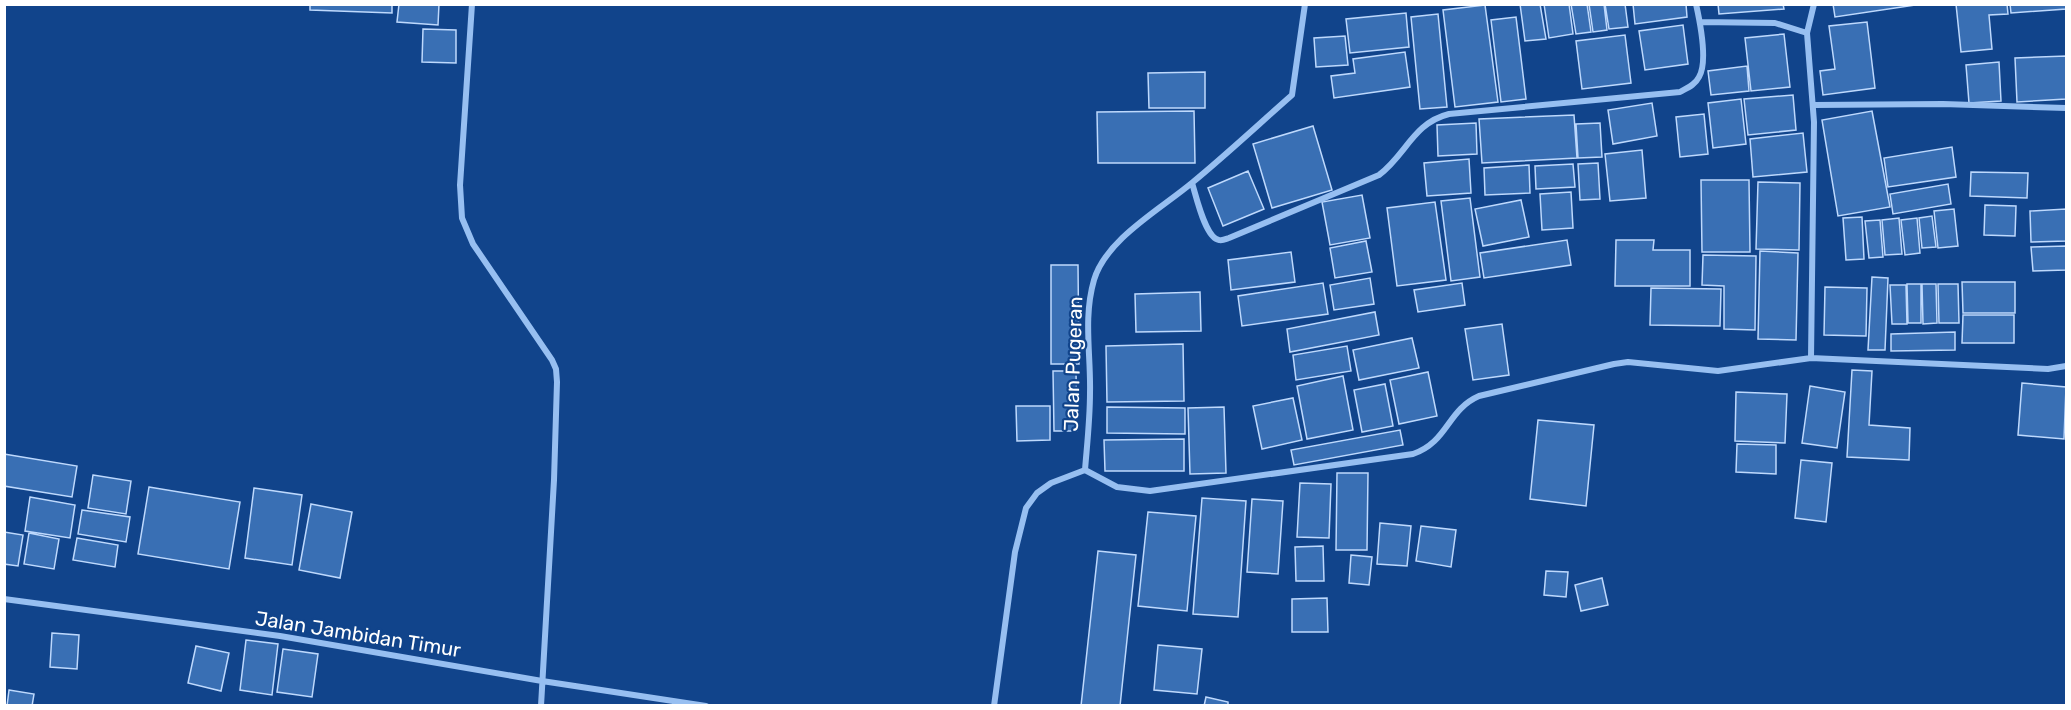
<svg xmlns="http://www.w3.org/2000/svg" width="2071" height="710" font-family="Rubik,sans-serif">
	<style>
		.building { fill: #396fb4; stroke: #bed9fd; stroke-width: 1.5 }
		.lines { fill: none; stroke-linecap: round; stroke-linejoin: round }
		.minor { stroke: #97bff1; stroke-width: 6 }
		.labels { text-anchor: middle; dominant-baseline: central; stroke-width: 4.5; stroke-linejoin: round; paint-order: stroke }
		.street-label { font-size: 20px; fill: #fff; stroke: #11448b }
	</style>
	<rect width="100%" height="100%" fill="#11448b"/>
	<path class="building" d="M310 4H392V13L310 10Z
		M399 4H439L438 25 397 22Z
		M1520 4H1540L1546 39 1525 41Z
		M1544 4H1569L1573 34 1549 38Z
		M1571 4H1587L1591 32 1576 34Z
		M1589 4H1604L1607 30 1593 32Z
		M1605 4H1625L1628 27 1609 29Z
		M1633 4H1686L1687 17 1635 24Z
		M1718 4H1783L1784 9 1719 14Z
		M1833 4H1922L1835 17Z
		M1956 4H2007L2008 14 1989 15 1992 49 1961 52Z
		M2010 4H2066V9L2011 13Z
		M1485 5 1498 102 1455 107 1443 10Z
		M1406 13 1409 47 1350 53 1346 19Z
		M1438 14 1447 107 1420 109 1411 17Z
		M1516 17 1526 99 1501 102 1491 20Z
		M1867 22 1875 88 1823 95 1820 71 1835 69 1829 26Z
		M1683 25 1688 64 1645 70 1639 31Z
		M423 29 456 30V63L422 62Z
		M1784 34 1790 87 1751 91 1745 38Z
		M1625 35 1631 83 1582 89 1576 41Z
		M1345 36 1348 65 1316 67 1314 38Z
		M1405 52 1410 87 1334 98 1331 76 1355 73 1353 59Z
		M2066 56V99L2017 102 2015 58Z
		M1999 62 2001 101 1969 103 1966 65Z
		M1747 66 1749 91 1711 95 1708 71Z
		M1205 72V108H1149L1148 73Z
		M1793 95 1796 130 1748 135 1744 99Z
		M1741 99 1746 144 1713 148 1708 103Z
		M1652 103 1657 136 1613 144 1608 110Z
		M1194 111 1195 163H1098L1097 112Z
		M1872 111 1890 207 1838 216 1822 120Z
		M1704 114 1708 154 1680 157 1676 117Z
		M1574 115 1577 158 1482 163 1479 119Z
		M1476 123 1477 154 1438 156 1437 125Z
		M1600 123 1602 157 1578 158 1576 124Z
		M1313 126 1332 190 1272 208 1253 144Z
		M1803 133 1807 172 1753 177 1750 139Z
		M1952 147 1956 177 1888 187 1884 158Z
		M1642 150 1646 198 1610 201 1605 154Z
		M1469 159 1471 193 1427 196 1424 163Z
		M1598 163 1600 199 1580 200 1578 164Z
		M1573 164 1575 187 1536 189 1535 166Z
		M1529 165 1530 193 1485 195 1484 168Z
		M1248 171 1264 209 1223 226 1208 188Z
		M1971 172 2028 173 2027 198 1970 196Z
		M1701 180H1749L1750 252H1702Z
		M1758 182 1800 183 1799 250 1756 249Z
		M1948 184 1951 204 1893 214 1890 194Z
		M1571 192 1573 228 1542 230 1540 194Z
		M1362 195 1370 238 1330 245 1322 202Z
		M1470 198 1480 277 1451 281 1441 201Z
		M1521 200 1529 237 1483 246 1475 209Z
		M1435 202 1446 280 1397 286 1387 208Z
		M1985 205 2016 206 2015 236 1984 235Z
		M1954 209 1958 246 1938 248 1934 211Z
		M2066 209V241L2031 242 2030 211Z
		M1932 216 1936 247 1922 248 1919 218Z
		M1862 217 1864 259 1846 260 1843 218Z
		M1899 218 1902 254 1885 255 1882 220Z
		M1917 218 1920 253 1905 255 1901 220Z
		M1880 220 1883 257 1869 258 1865 221Z
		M1567 240 1571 265 1484 278 1480 253Z
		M1616 240H1654L1653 250H1690V286H1615Z
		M1366 241 1372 272 1335 278 1330 248Z
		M2066 246V270L2033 271 2031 247Z
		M1760 251 1798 253 1796 340 1758 339Z
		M1291 252 1295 282 1231 290 1228 260Z
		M1703 255 1756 256 1755 330 1724 329V286L1702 285Z
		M1051 265H1078L1079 364H1051Z
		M1872 277 1888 278 1885 350H1868Z
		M1370 278 1374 304 1334 310 1330 285Z
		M1962 282H2015V313H1963Z
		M1323 283 1328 314 1242 326 1238 296Z
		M1462 283 1465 305 1418 312 1414 290Z
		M1907 284H1921V323H1908Z
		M1922 284H1936L1937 323 1923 324Z
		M1938 284H1958L1959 323H1939Z
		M1890 285H1906L1907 324H1892Z
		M1825 287 1867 288 1866 336 1824 335Z
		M1651 288 1721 289 1720 326 1650 325Z
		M1200 292 1201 331 1136 332 1135 294Z
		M1375 312 1379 335 1290 352 1287 329Z
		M1963 315H2014V343H1962Z
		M1502 324 1509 375 1473 380 1465 329Z
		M1955 332V350L1891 351V334Z
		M1412 338 1419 368 1359 380 1353 350Z
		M1183 344 1184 401 1107 402 1106 346Z
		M1347 346 1351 371 1296 380 1293 355Z
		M1852 370 1872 371 1869 425 1910 428 1909 460 1847 457Z
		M1053 371H1076L1077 431H1054Z
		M1428 372 1437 416 1399 424 1390 380Z
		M1343 376 1353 430 1307 439 1297 386Z
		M2022 383 2066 387 2064 439 2018 435Z
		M1385 384 1393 426 1362 432 1354 390Z
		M1810 386 1845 392 1837 448 1802 443Z
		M1736 392 1787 394 1785 443 1735 441Z
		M1293 398 1302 440 1262 449 1253 406Z
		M1016 406H1050V440L1017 441Z
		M1107 407 1185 408V434L1107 433Z
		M1224 407 1226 473 1190 474 1188 408Z
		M1538 420 1594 425 1586 506 1530 499Z
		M1400 430 1403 445 1294 465 1291 450Z
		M1184 439V471H1105L1104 440Z
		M1737 444 1776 445V474L1736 472Z
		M4 454 77 466 72 497 4 486Z
		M1801 460 1832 463 1826 522 1795 518Z
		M1337 473H1368L1367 550H1336Z
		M93 475 131 481 126 514 88 508Z
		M1300 483 1331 484 1329 538 1297 537Z
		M149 487 240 502 229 569 138 554Z
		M254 488 302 495 292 565 245 558Z
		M30 497 75 505 70 538 25 531Z
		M1202 498 1246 501 1238 617 1193 614Z
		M1252 499 1283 501 1278 574 1247 572Z
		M311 504 352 512 340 578 299 570Z
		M82 510 130 517 126 542 78 534Z
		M1148 512 1196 516 1187 611 1138 606Z
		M1380 523 1411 526 1407 566 1377 564Z
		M1421 526 1456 530 1451 567 1416 561Z
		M4 532 23 535 18 566 4 564Z
		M29 533 59 539 54 569 24 564Z
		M77 538 118 545 115 567 73 560Z
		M1323 546 1324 581H1296L1295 547Z
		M1098 551 1136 555 1120 706H1081Z
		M1351 555 1372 557 1369 585 1349 583Z
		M1546 571 1568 572 1566 597 1544 595Z
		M1602 578 1608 605 1581 611 1575 585Z
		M1327 598 1328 632H1292V599Z
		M52 633 79 635 77 669 50 667Z
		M246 640 278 644 272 695 240 690Z
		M1158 645 1202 649 1197 694 1154 690Z
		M196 646 229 653 221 691 188 683Z
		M283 649 318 654 312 697 277 692Z
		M9 690 34 694 32 706H7Z
		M1206 697 1228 702V706H1204Z"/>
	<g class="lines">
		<path class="minor" d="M472 4 460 185 462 218 473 244 552 360 556 369 557 382 554 480 541 706
			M1700 22 1775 23 1807 33
			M1814 105 1943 104 2066 108
			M1192 183C1196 195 1205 238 1219 240 1222 241 1226 239 1229 238L1379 175C1406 155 1413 123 1449 114L1680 92C1687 88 1695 85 1699 77 1708 62 1700 22 1696 4
			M1811 358 1814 122 1807 33 1814 4
			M1085 470 1117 487 1150 491 1413 454C1448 442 1447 410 1479 396L1614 364 1628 362 1718 371 1811 358 2048 369 2066 366
			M4 599 280 636 542 681 706 706
			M994 706 1015 552 1026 508 1037 493 1051 483 1085 470C1087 445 1090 419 1090 393 1091 355 1083 318 1094 280 1106 239 1161 209 1193 182 1227 154 1259 124 1292 95L1305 4"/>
	</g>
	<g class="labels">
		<g class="street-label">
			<text transform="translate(1073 364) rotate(-88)">Jalan Pugeran</text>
			<text transform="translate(358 634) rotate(9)">Jalan Jambidan Timur</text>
		</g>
	</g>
	<rect width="2071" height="710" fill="none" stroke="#ffffff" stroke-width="12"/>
</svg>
